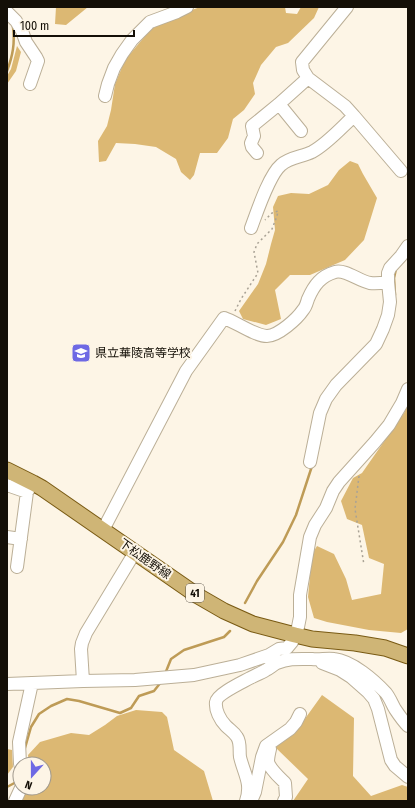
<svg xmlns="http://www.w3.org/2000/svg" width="415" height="808" font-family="'Fira Sans Condensed','Noto Sans JP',sans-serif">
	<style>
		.forest { fill: #dcb873 }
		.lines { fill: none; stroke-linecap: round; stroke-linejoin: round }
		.stream { stroke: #be9b56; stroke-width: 2.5 }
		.minor-casing { stroke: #bbaf97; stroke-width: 14 }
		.major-casing { stroke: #795a13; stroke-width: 17 }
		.path { stroke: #a9a295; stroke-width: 1.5; stroke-dasharray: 2 3; stroke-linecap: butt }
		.minor { stroke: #fff; stroke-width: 12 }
		.major { stroke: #cfb576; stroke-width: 15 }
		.labels { text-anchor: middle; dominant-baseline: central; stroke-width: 4; stroke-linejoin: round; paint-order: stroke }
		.shield { fill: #fdf5e6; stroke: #5a544a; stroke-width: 1 }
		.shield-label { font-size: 11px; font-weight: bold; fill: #140f07 }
		.poi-label { font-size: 12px; fill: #140f07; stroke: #fdf5e6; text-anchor: start }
		.street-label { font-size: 12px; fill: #140f07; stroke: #fdf5e6 }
	</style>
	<rect width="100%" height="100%" fill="#fdf5e6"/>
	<path class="forest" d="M56 7H88L66 25 55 24Z
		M200 7H285L286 13 297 14 301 7H319L314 18 288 43 276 47 261 65 253 83 255 94 244 110 233 119 228 138 217 153H200L194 175 190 180 181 172 176 159 156 147 135 144 116 143 106 161 99 162 98 141 107 126 111 110 115 84 125 60 151 29 176 16Z
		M17 46 21 52 16 71 7 84V76L11 69Z
		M350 161 358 164 363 174 377 198 364 240 345 260 310 275H290L275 290 281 319 266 325 243 319 239 311 258 284 266 264 271 244 275 230 273 207 278 196 291 193 309 194 328 185 339 170Z
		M408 404V629L401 633 369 630 327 622 314 618 308 597 312 554 317 546 334 554 346 579 352 600 381 594 384 564 369 558 362 525 347 519 341 501 353 478 362 473 404 413Z
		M322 695 354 718 353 776 371 796 402 785 408 787V801H293L308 779 275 747 294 734Z
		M136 710 162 712 167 717 174 750 204 771 213 801H21L27 788H44V764H29L28 755 40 742 71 733 89 735 105 725 117 716Z
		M7 749 12 750 13 767 7 775Z"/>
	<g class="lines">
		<path class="stream" d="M7 71C13 55 15 43 13 27
			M395 295 394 278 396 269
			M245 603 257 581 283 542 296 515 312 466
			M165 674 171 659 184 650 224 637 230 631
			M25 748 31 727 39 714 51 706 67 699 79 701 120 713 131 708 139 696 154 691 161 682
			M7 787 20 780"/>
		<defs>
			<path id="minor" d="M347 7 302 62 303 70 308 78 345 106 354 116 401 171
				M7 12 16 21 22 31 26 42 36 57 38 61 30 84
				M105 96 108 84 114 68 122 54 132 40 150 22 177 12 187 7
				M279 104 301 131
				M257 153 252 147 251 143 254 136 252 126 279 104 308 78
				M251 228C257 212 269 175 281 165 290 157 302 157 312 152 327 144 342 127 354 116
				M388 282V273L390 268 401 256 408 246
				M7 485 27 492
				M103 530 186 371 224 318C236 322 255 336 267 336 278 336 297 319 303 310 306 307 307 302 308 299 314 285 321 276 335 272 345 269 359 281 370 283 376 284 382 283 388 282L390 302 388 315 383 329 376 344 336 385 326 399 320 413 310 462
				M7 537 21 539
				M17 567 27 492 33 483
				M322 663 340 670 351 677 368 692 374 699 378 709 391 760 395 766 408 777
				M83 681 81 649 82 643 86 633 135 552
				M7 684 83 681 135 680 194 675 240 665 269 655 279 649 287 648 292 642 298 627 300 617V595L310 537 315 525 326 508 333 491 339 482 375 442 389 425 402 403 408 389
				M270 749C269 753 268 758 268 762 270 769 280 778 285 783L286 797 284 801
				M20 764 19 742 32 683
				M252 799 255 792 262 757 266 746 290 729 296 722 300 714
				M15 801 21 788
				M246 801C252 783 244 774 240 757 239 750 241 743 237 737 234 732 230 730 226 726 220 720 215 710 216 702 217 694 243 682 250 678 256 675 261 673 266 670 270 668 273 665 277 663 289 658 299 659 312 659 319 660 327 658 334 659 352 661 374 680 386 693 390 698 392 704 395 709 399 715 403 721 408 726"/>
			<path id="major" d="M7 470 33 483 42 488 198 596 224 611 253 624 295 635 312 639 355 643 385 648 408 656"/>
		</defs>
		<use href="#minor" class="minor-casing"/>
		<use href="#major" class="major-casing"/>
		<path class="path" d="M235 311 241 299 258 273 254 252 257 244 272 229 277 216 278 211 272 213 265 220
			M359 476 355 509 364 565"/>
		<use href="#minor" class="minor"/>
		<use href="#major" class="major"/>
	</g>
	<defs>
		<symbol id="school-square" viewBox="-11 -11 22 22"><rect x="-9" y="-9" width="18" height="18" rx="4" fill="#6e69e4" stroke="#fdf5e6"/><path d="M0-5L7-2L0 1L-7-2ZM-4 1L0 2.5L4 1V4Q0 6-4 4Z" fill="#fff"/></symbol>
	</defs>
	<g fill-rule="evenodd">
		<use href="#school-square" x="70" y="342" width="22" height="22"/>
	</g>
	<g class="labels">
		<rect class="shield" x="186" y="584" width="18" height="18" rx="3"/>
		<g class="shield-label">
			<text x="195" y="593">41</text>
		</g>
		<g class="poi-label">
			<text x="95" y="353">県立華陵高等学校</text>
		</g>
		<g class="street-label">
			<text transform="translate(145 559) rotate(35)">下松鹿野線</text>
		</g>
	</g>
	<rect width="415" height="808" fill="none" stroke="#140f07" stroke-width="16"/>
	<g transform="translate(32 776) rotate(201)"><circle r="19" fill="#fdf5e6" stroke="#a0998d"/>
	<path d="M0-3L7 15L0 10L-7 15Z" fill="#6e69e4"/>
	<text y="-6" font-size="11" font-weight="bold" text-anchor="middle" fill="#140f07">N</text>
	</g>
	<path d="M14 30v6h120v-6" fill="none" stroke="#140f07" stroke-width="2"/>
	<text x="20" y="30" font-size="12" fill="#140f07" stroke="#fdf5e6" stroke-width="3" paint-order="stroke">100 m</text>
</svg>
